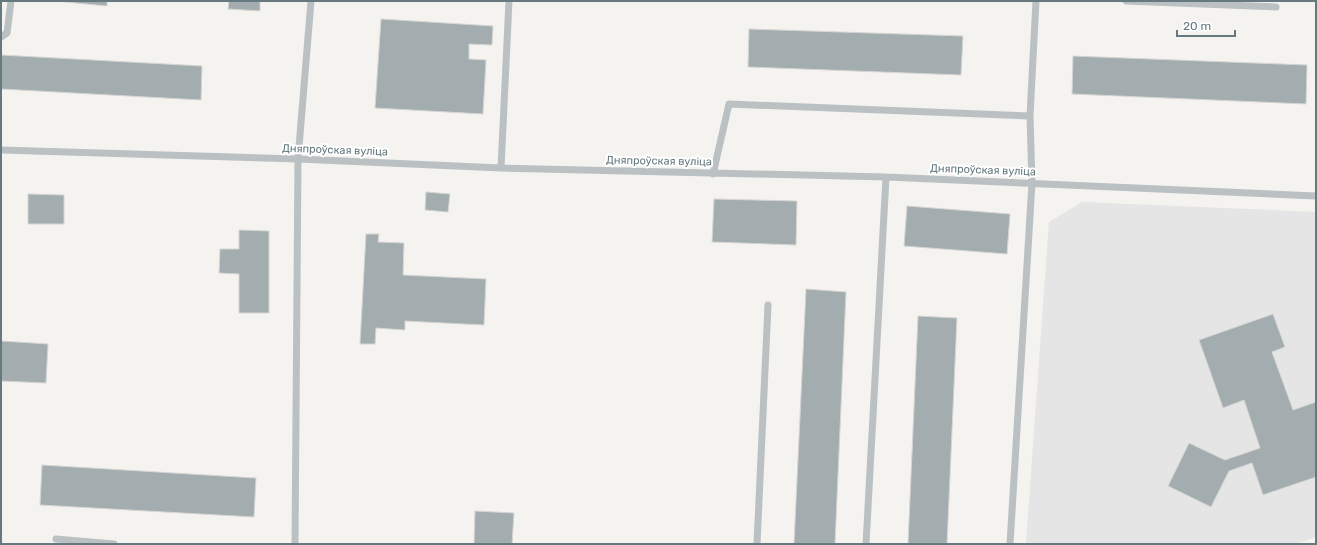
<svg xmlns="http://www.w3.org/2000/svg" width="1317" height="545" font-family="Rubik,sans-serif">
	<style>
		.built { fill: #e4e5e4 }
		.building { fill: #a3adaf; stroke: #d5d5d3 }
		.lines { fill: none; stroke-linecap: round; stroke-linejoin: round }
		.minor { stroke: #bbc0c2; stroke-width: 7 }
		.labels { text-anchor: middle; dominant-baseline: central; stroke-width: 4; stroke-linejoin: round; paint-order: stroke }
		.street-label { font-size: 11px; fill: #65797f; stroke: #fff }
	</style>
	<rect width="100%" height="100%" fill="#f4f3f0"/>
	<path class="built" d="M1082 202 1316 212V537L1296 544H1026L1049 222Z"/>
	<path class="building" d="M55 1H107V6Z
		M229 1H260V11L228 9Z
		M381 19 493 26 492 45 469 44V59L486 60 483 114 375 108Z
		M749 29 963 36 961 75 748 67Z
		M1 55 202 66 201 100 1 89Z
		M1073 56 1307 65 1306 104 1072 94Z
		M426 192 450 194 448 212 425 210Z
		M28 194 64 195V224H28Z
		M714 199 797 201 796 245 712 242Z
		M907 206 1010 214 1007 254 904 246Z
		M239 230 269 231V313H239V274L219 273 220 249H239Z
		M366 234H379L378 242 404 243 403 275 486 279 484 325 405 321V330L376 328 375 344H360Z
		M806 289 846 292 835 544H794Z
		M1273 314 1285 347 1272 352 1293 410 1316 402V477L1263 495 1252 463 1229 471 1211 507 1168 486 1189 443 1225 460 1260 448 1244 400 1223 408 1199 340Z
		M918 316 957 318 947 544H908Z
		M1 341 48 344 46 383 1 381Z
		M42 465 256 478 254 517 40 505Z
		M475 511 514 513 512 544H474Z"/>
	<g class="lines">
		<path class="minor" d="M1126 1 1276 7
			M1 37 7 33 11 1
			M1 150 298 159 501 168 886 177 1316 196
			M501 168 509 1
			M713 174 729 104 1030 116
			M56 539 114 544
			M295 544 298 159 311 1
			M757 544 768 305
			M866 544 886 177
			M1010 544 1032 183 1030 116 1036 1"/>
	</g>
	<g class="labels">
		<g class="street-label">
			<text transform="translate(335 150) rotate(2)">Дняпроўская вуліца</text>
			<text transform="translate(659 161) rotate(1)">Дняпроўская вуліца</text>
			<text transform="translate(983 170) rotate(2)">Дняпроўская вуліца</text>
		</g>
	</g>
	<rect width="1317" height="545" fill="none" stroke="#65797f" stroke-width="4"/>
	<path d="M1177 30v6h58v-6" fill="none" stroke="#65797f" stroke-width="2"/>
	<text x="1183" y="30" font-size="12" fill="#65797f" stroke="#ffffff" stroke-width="3" paint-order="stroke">20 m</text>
</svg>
